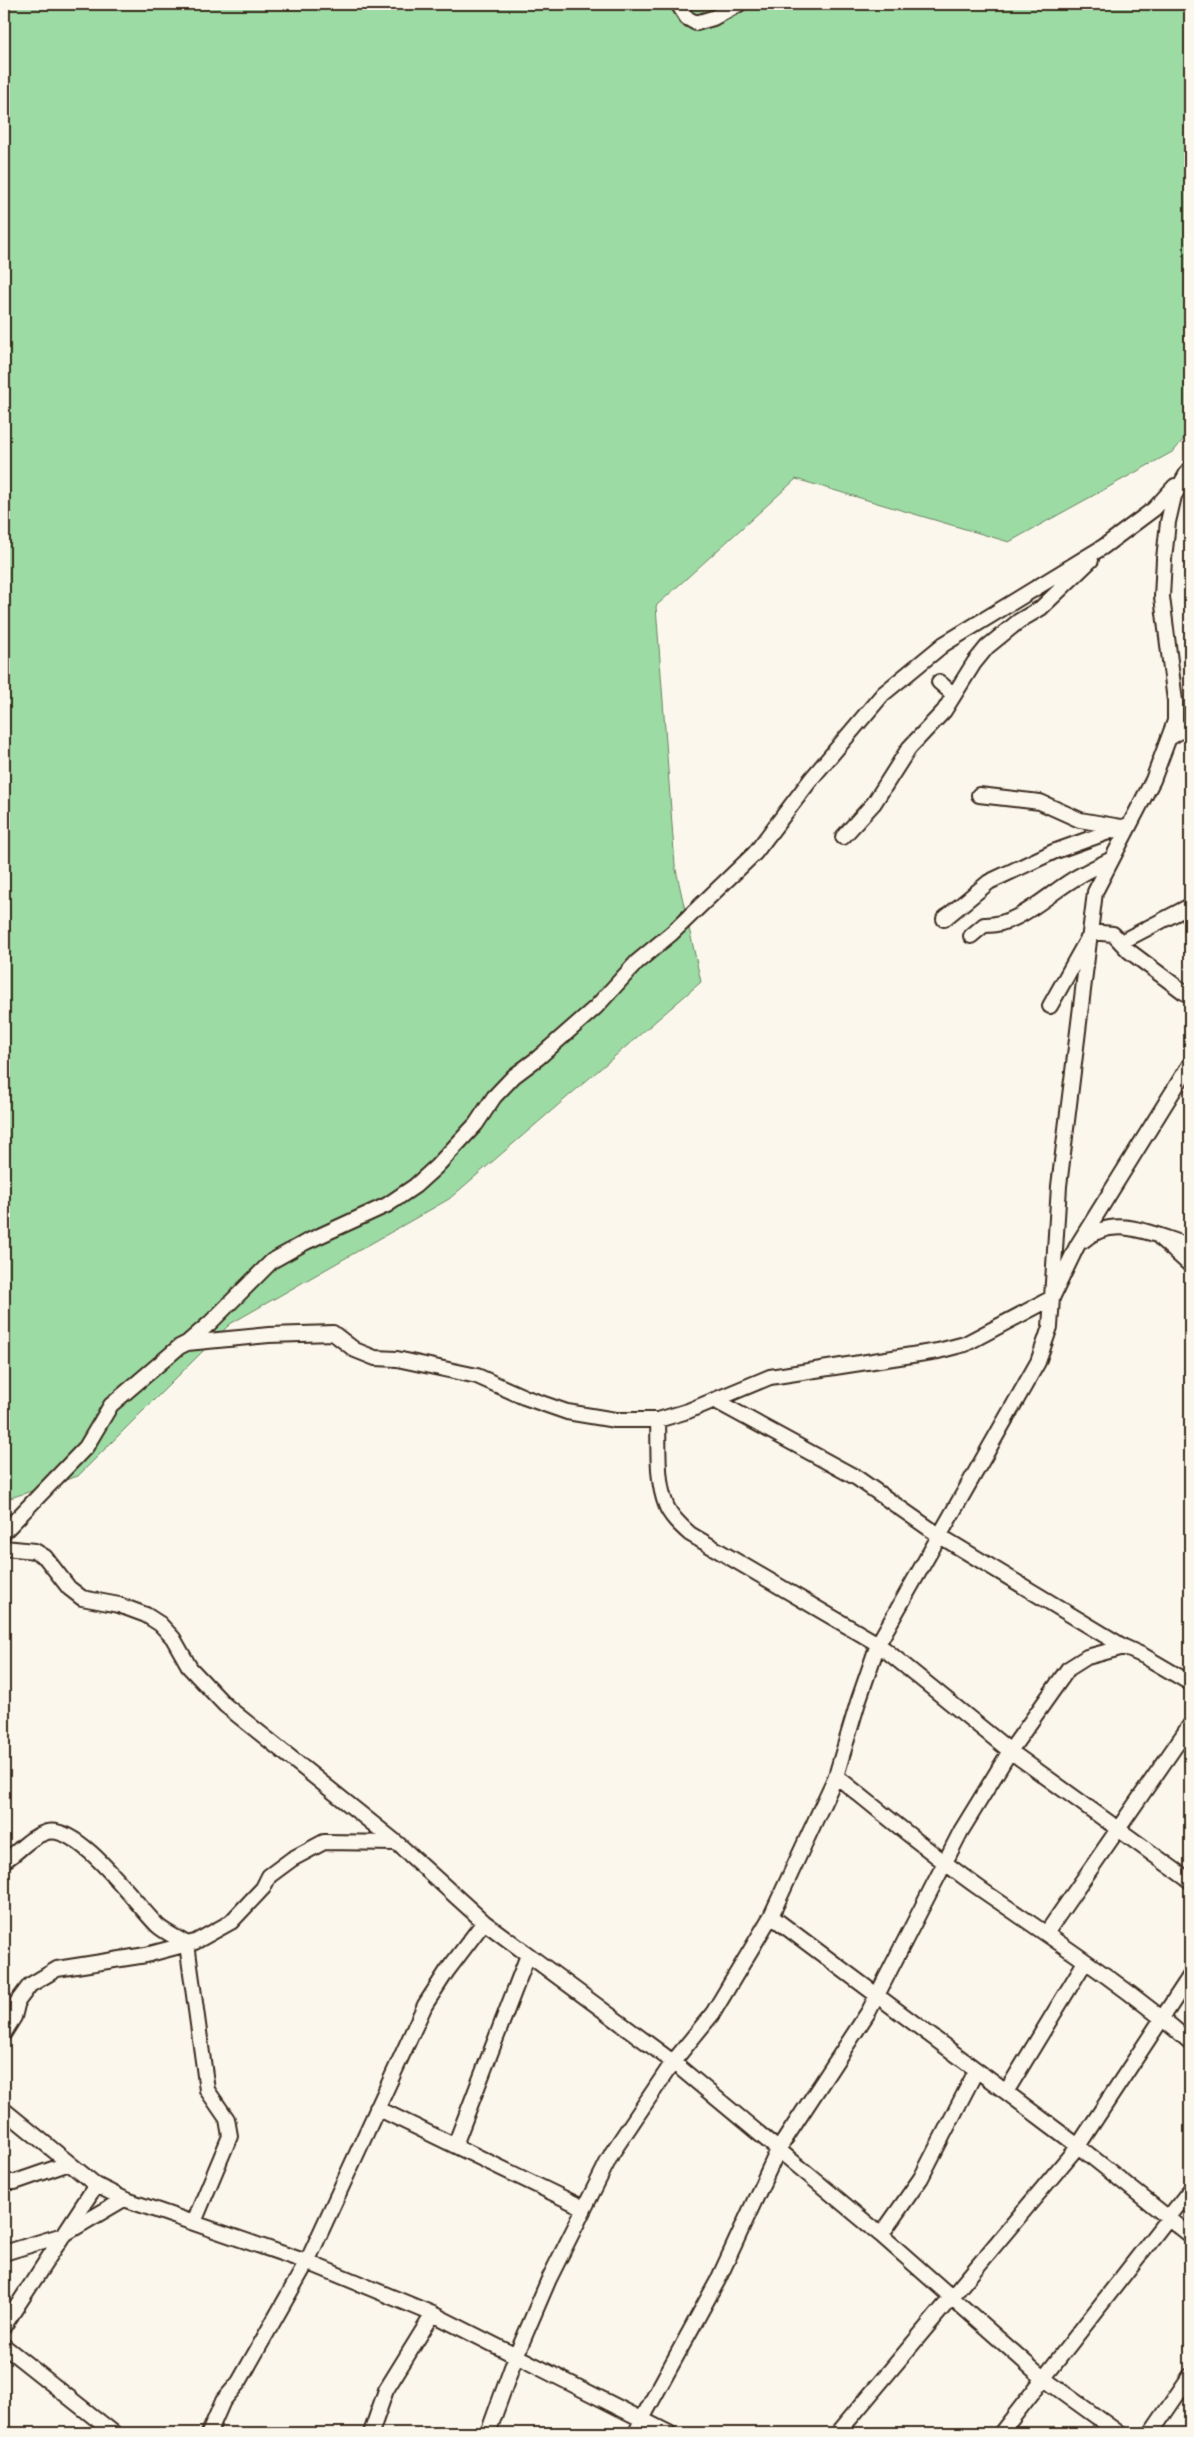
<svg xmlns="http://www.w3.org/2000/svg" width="1194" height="2437" font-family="Caveat,sans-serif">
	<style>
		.green { fill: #9cdba4; stroke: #6c8261 }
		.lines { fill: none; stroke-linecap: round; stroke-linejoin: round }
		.minor-casing { stroke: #3b2a1e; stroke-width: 18 }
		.minor { stroke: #fbf7ec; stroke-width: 14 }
	</style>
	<rect width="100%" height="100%" fill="#fbf7ec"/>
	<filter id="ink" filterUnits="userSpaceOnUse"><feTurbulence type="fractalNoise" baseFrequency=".02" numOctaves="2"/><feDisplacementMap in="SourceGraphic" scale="10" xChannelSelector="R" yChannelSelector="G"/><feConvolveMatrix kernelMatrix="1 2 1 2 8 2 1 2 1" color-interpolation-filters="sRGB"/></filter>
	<g filter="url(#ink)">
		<path class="green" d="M4 4H1190V431L1174 451 1009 542 796 479 656 606 675 865 701 982 449 1199 230 1324 78 1476 4 1500Z"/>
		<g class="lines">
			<defs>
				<path id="minor" d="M678 4 687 18 696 23 713 18 739 4
					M954 695 974 663 987 647 1019 621 1041 608 1091 560
					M1171 737 1190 725
					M979 795 1040 802 1080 820 1121 827
					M843 837 874 803 909 748 944 711 954 695 939 682
					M944 919 989 882 1053 852 1128 825
					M1090 932 1113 934 1129 951 1185 993
					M971 936 984 925C1020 926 1049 892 1079 876 1089 870 1100 865 1110 860
					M1121 942 1188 907
					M1050 1006 1087 940
					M1161 1239 1190 1265
					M1083 1241C1114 1212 1156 1236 1190 1246
					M187 1343 269 1335 333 1333 355 1350 375 1358 397 1359 477 1376 524 1397 567 1412 615 1420H658L688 1411 770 1377 938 1351 965 1344 1052 1298 1059 1186 1095 892 1153 780 1175 721V701L1162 597 1164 559 1168 522 1174 496 1190 468
					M714 1400 857 1478 940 1536 1124 1647 1144 1656 1190 1683
					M658 1420C659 1447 656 1479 666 1505 670 1516 681 1526 690 1534L878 1644 1010 1751 1190 1881
					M4 1532 86 1447 111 1405 179 1347 187 1343 210 1323 272 1261 306 1242 387 1205 415 1186 436 1167 476 1124 494 1097 514 1076 538 1058 596 1007 637 962 672 933 755 853 812 778 883 694 944 644 1103 547 1154 509 1175 486
					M4 1548 35 1551 45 1557 69 1588 82 1598 119 1605 146 1615 160 1624 173 1638 190 1668 225 1705 397 1843 484 1922 673 2062 881 2235 1043 2378 1119 2433
					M836 1776C884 1814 932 1855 982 1890 1053 1939 1126 1986 1190 2042
					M4 1861C19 1852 29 1837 47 1832 80 1824 136 1905 158 1926 166 1933 178 1938 187 1944L207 2090 227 2119 230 2136 194 2222
					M771 1916 1078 2146 1190 2235
					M1047 1932 1190 1725
					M4 2033 14 2017 18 2001 30 1985 57 1969 146 1955 195 1942 231 1922 263 1888 269 1876 292 1859 324 1842 397 1843
					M1006 2092 1085 1962
					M377 2108 584 2208
					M4 2110 96 2185 124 2199 307 2262 433 2314 669 2433
					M455 2145 528 1955
					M4 2182H15L67 2164
					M881 2235 921 2178 976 2071
					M4 2253 63 2235 124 2199
					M4 2326 96 2185
					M4 2346 114 2433
					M209 2433 223 2401 239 2382 307 2262 425 2005 447 1971 484 1922
					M371 2433 386 2390 433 2314
					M488 2433 516 2356 549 2279 612 2153 673 2062 713 2013 771 1916 836 1776 858 1702 878 1644 1038 1362 1050 1327 1052 1298 1077 1246 1190 1064
					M636 2433 642 2419 718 2280 778 2150 869 2011 961 1831 1010 1751 1068 1669 1087 1657 1124 1647
					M838 2433 1078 2146 1190 1976
					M1001 2433 1190 2190
					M1151 2433 1190 2376"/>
			</defs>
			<use href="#minor" class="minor-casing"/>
			<use href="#minor" class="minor"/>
		</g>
	</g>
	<rect width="1194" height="2437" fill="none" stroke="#fbf7ec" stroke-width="20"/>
	<rect x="10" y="10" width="1174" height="2417" fill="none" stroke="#3b2a1e" stroke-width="2" filter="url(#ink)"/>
</svg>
